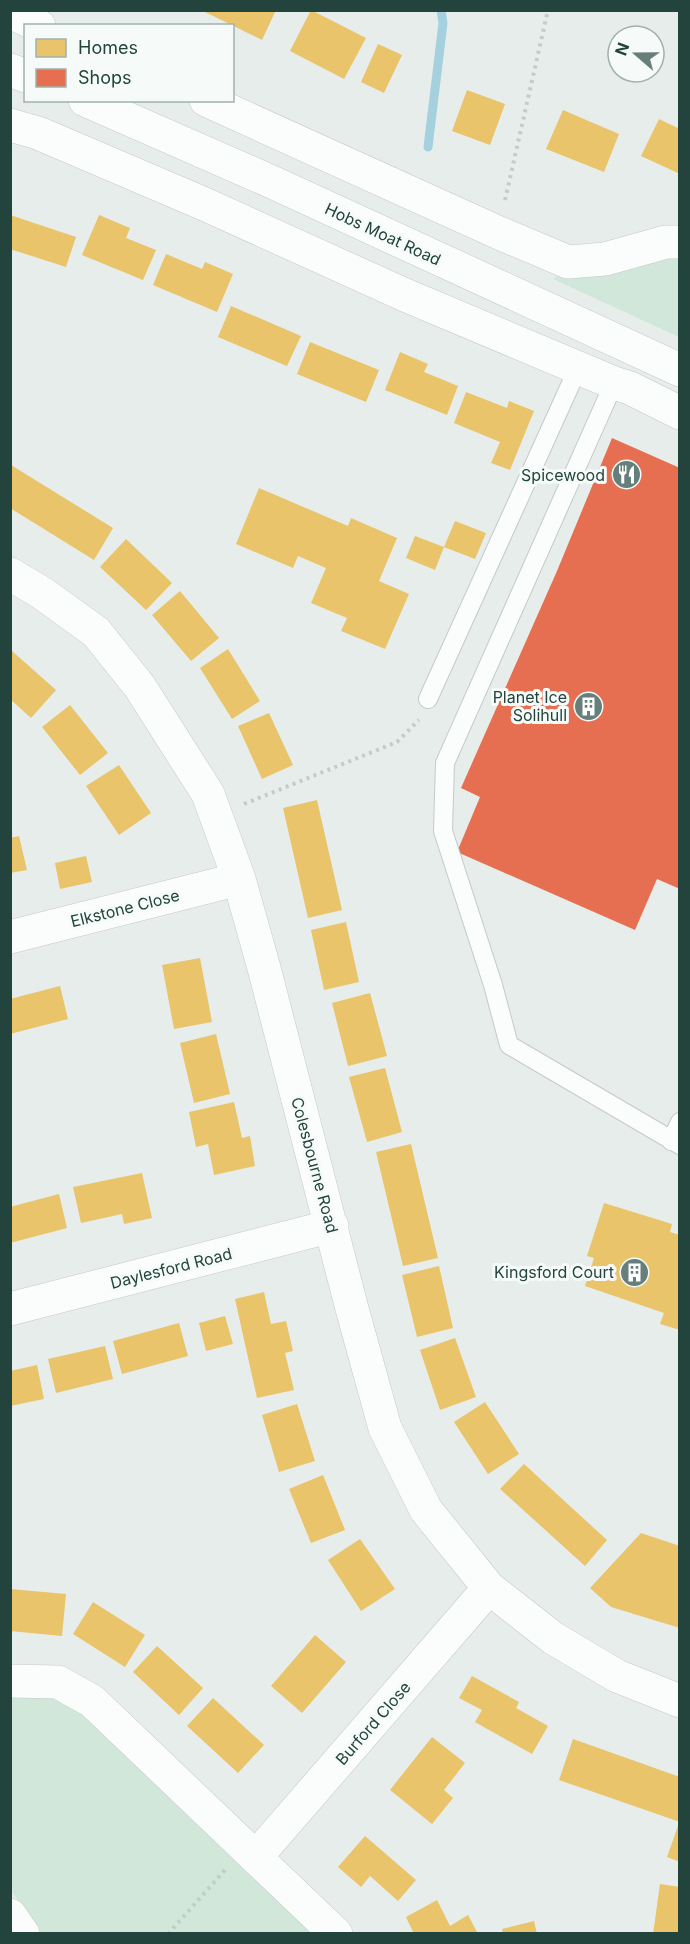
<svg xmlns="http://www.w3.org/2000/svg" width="690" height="1944" font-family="Inter,sans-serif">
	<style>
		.green { fill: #d0e7d9 }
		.homes { fill: #e9c46a }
		.shops { fill: #e76f51 }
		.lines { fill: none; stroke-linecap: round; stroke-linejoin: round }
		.stream { stroke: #a5d1de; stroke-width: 9 }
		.lane-casing { stroke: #c4cac8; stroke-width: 20 }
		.street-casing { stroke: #c4cac8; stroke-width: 34 }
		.secondary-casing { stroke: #c2cbc8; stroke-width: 34 }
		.path { stroke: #c2ccca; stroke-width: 4; stroke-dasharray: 3 4.5; stroke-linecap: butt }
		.lane { stroke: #fbfcfc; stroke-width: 18 }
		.street { stroke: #fbfcfc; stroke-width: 33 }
		.secondary { stroke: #fbfcfc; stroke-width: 33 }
		.labels { text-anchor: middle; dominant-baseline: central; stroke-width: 6; stroke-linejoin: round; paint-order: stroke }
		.street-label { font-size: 16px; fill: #22443d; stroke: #f6fbf9 }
		.poi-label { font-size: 16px; fill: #22443d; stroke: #f6fbf9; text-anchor: end }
	</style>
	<rect width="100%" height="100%" fill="#e7edeb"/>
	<path class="green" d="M679 252V337L553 279 567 271Z
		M49 1693 92 1718 319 1933H40L11 1890V1696Z"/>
	<path class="homes" d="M206 10H276L262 40 205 12Z
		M311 10 366 38 344 79 290 51Z
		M378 44 402 55 384 93 361 82Z
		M467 90 505 104 490 145 452 131Z
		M563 110 619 134 604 172 546 149Z
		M659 119 680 129V174L641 156Z
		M10 215 76 237 66 267 10 249Z
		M99 215 130 228 126 238 156 250 143 280 82 255Z
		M166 254 202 269 205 262 233 274 217 312 153 285Z
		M231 306 301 336 287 366 218 337Z
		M310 342 379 370 366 402 297 374Z
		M400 352 428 364 424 372 458 386 447 415 385 390Z
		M466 392 507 408 509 401 534 411 510 470 491 463 500 442 454 423Z
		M11 465 113 528 94 560 10 508Z
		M259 488 348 526 351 518 397 538 379 581 409 594 385 649 341 631 347 618 311 603 326 568 298 556 293 568 236 544Z
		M455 521 486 533 475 559 444 547Z
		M415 536 444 547 435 570 406 558Z
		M126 539 172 583 146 610 100 567Z
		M180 591 219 638 191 661 152 615Z
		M228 649 260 701 232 719 200 668Z
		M12 651 56 690 31 718 10 699Z
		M70 705 108 753 80 775 42 727Z
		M269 713 293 765 262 779 238 726Z
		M119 765 151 813 119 835 86 786Z
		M317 800 342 910 308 918 283 808Z
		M19 836 27 870 10 873V838Z
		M86 856 92 882 60 889 55 863Z
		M346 922 359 982 324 990 311 930Z
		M200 958 212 1022 174 1029 162 965Z
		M60 986 68 1019 10 1034V999Z
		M370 993 387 1056 348 1066 332 1003Z
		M216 1034 230 1094 194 1103 180 1043Z
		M385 1068 402 1132 367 1142 349 1077Z
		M234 1102 242 1138 250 1136 255 1166 214 1175 208 1144 196 1147 189 1112Z
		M411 1144 438 1258 403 1266 376 1152Z
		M142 1173 152 1218 124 1224 122 1214 81 1223 73 1187Z
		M59 1194 67 1228 10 1243V1207Z
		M604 1203 672 1224 670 1232 680 1235V1330L660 1324 664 1313 585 1286 594 1258 587 1256Z
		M439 1266 453 1328 417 1337 402 1275Z
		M264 1292 271 1324 286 1321 293 1351 285 1353 294 1390 257 1398 235 1299Z
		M225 1316 233 1344 206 1351 199 1323Z
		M179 1323 188 1356 122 1374 113 1341Z
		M455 1338 476 1397 440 1410 420 1350Z
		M105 1346 113 1379 56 1393 48 1359Z
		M37 1365 44 1399 10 1406V1371Z
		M485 1402 519 1454 488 1474 454 1422Z
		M297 1404 315 1461 279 1472 262 1415Z
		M524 1464 607 1540 585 1566 500 1489Z
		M323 1475 345 1530 311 1543 289 1489Z
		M641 1533 680 1546V1628L611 1607 590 1588Z
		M360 1539 395 1589 361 1611 328 1560Z
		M10 1589 66 1594 62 1636 10 1631Z
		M93 1602 145 1635 125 1667 73 1634Z
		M315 1635 346 1662 302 1713 271 1686Z
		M157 1646 203 1688 179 1715 133 1672Z
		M472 1676 519 1702 516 1708 548 1726 532 1754 475 1722 482 1710 459 1698Z
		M213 1698 264 1745 238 1773 187 1726Z
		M432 1737 465 1763 444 1790 453 1798 432 1824 390 1790Z
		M573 1739 680 1777V1822L559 1780Z
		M679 1823H680V1862L667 1857Z
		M365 1836 416 1880 398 1901 370 1876 361 1887 338 1867Z
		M660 1884 680 1887V1934H653Z
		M437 1900 450 1926 468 1915 478 1934H414L406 1917Z
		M534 1921 537 1934H503L502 1929Z"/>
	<path class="shops" d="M612 438 680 468V889L657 879 635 930 457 852 480 797 461 788 557 571Z"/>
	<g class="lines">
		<path class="stream" d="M428 147 443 23 441 10"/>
		<defs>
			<path id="lane" d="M614 383 445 763 443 831 493 985 509 1045 680 1145
				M428 699 578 368
				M671 1141 680 1122"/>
			<path id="street" d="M10 12 39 26
				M206 100 497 232 568 262 605 259 666 242H680
				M10 125 38 133 202 203 405 295 614 383 630 388 680 413
				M10 574 42 593 96 632 140 687 208 794 239 879 264 968 351 1305 385 1428 426 1510 489 1588 553 1638 617 1676 680 1701
				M10 937 239 879
				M10 1309 332 1226
				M10 1681 58 1682 92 1701 336 1934
				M256 1857 489 1588
				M10 1915 23 1934"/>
			<path id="secondary" d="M10 70 26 76
				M85 100 272 182 680 370"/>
		</defs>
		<use href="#lane" class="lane-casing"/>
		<use href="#street" class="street-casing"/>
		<use href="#secondary" class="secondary-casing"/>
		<path class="path" d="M505 200 548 10
			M244 804 397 742 419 720
			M168 1934 225 1870"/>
		<use href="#lane" class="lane"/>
		<use href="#street" class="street"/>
		<use href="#secondary" class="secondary"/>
	</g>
	<defs>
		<symbol id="restaurant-disc" viewBox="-11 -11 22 22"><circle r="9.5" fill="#677f7a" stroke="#f6fbf9"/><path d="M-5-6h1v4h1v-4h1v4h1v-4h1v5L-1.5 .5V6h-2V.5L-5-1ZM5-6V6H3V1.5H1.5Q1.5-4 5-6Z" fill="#fff"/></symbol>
		<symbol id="building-disc" viewBox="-11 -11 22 22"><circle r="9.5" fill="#677f7a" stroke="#f6fbf9"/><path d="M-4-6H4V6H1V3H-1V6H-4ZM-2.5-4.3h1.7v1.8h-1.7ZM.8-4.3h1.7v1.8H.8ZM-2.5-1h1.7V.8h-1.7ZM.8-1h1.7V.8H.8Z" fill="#fff"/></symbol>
	</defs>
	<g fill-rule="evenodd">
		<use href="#restaurant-disc" x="610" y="458" width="33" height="33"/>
		<use href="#building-disc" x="572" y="690" width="33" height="33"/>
		<use href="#building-disc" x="618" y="1256" width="33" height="33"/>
	</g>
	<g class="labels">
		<g class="street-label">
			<text transform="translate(383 234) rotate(25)">Hobs Moat Road</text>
			<text transform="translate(125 908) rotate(-14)">Elkstone Close</text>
			<text transform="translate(315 1165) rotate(75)">Colesbourne Road</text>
			<text transform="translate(171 1268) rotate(-14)">Daylesford Road</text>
			<text transform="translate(373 1723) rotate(-49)">Burford Close</text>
		</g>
		<g class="poi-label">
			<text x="605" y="475">Spicewood</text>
			<text x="567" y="697">Planet Ice<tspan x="567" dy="18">Solihull</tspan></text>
			<text x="614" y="1272">Kingsford Court</text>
		</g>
	</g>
	<rect width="690" height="1944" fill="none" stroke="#22443d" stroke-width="24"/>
	<rect x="24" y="24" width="210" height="78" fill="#f6fbf9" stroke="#a1b2ae" stroke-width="1.5"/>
	<rect x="36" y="39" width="30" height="18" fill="#e9c46a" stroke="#a1b2ae" stroke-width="1.5"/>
	<text x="78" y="54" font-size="18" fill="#22443d">Homes</text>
	<rect x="36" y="69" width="30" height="18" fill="#e76f51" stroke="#a1b2ae" stroke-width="1.5"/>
	<text x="78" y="84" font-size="18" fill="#22443d">Shops</text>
	<g transform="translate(636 54) rotate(290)"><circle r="28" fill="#f6fbf9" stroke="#a1b2ae" stroke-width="1.5"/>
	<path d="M0-4.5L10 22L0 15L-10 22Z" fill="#677f7a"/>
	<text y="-9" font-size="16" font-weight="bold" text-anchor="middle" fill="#22443d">N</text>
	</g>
</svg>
